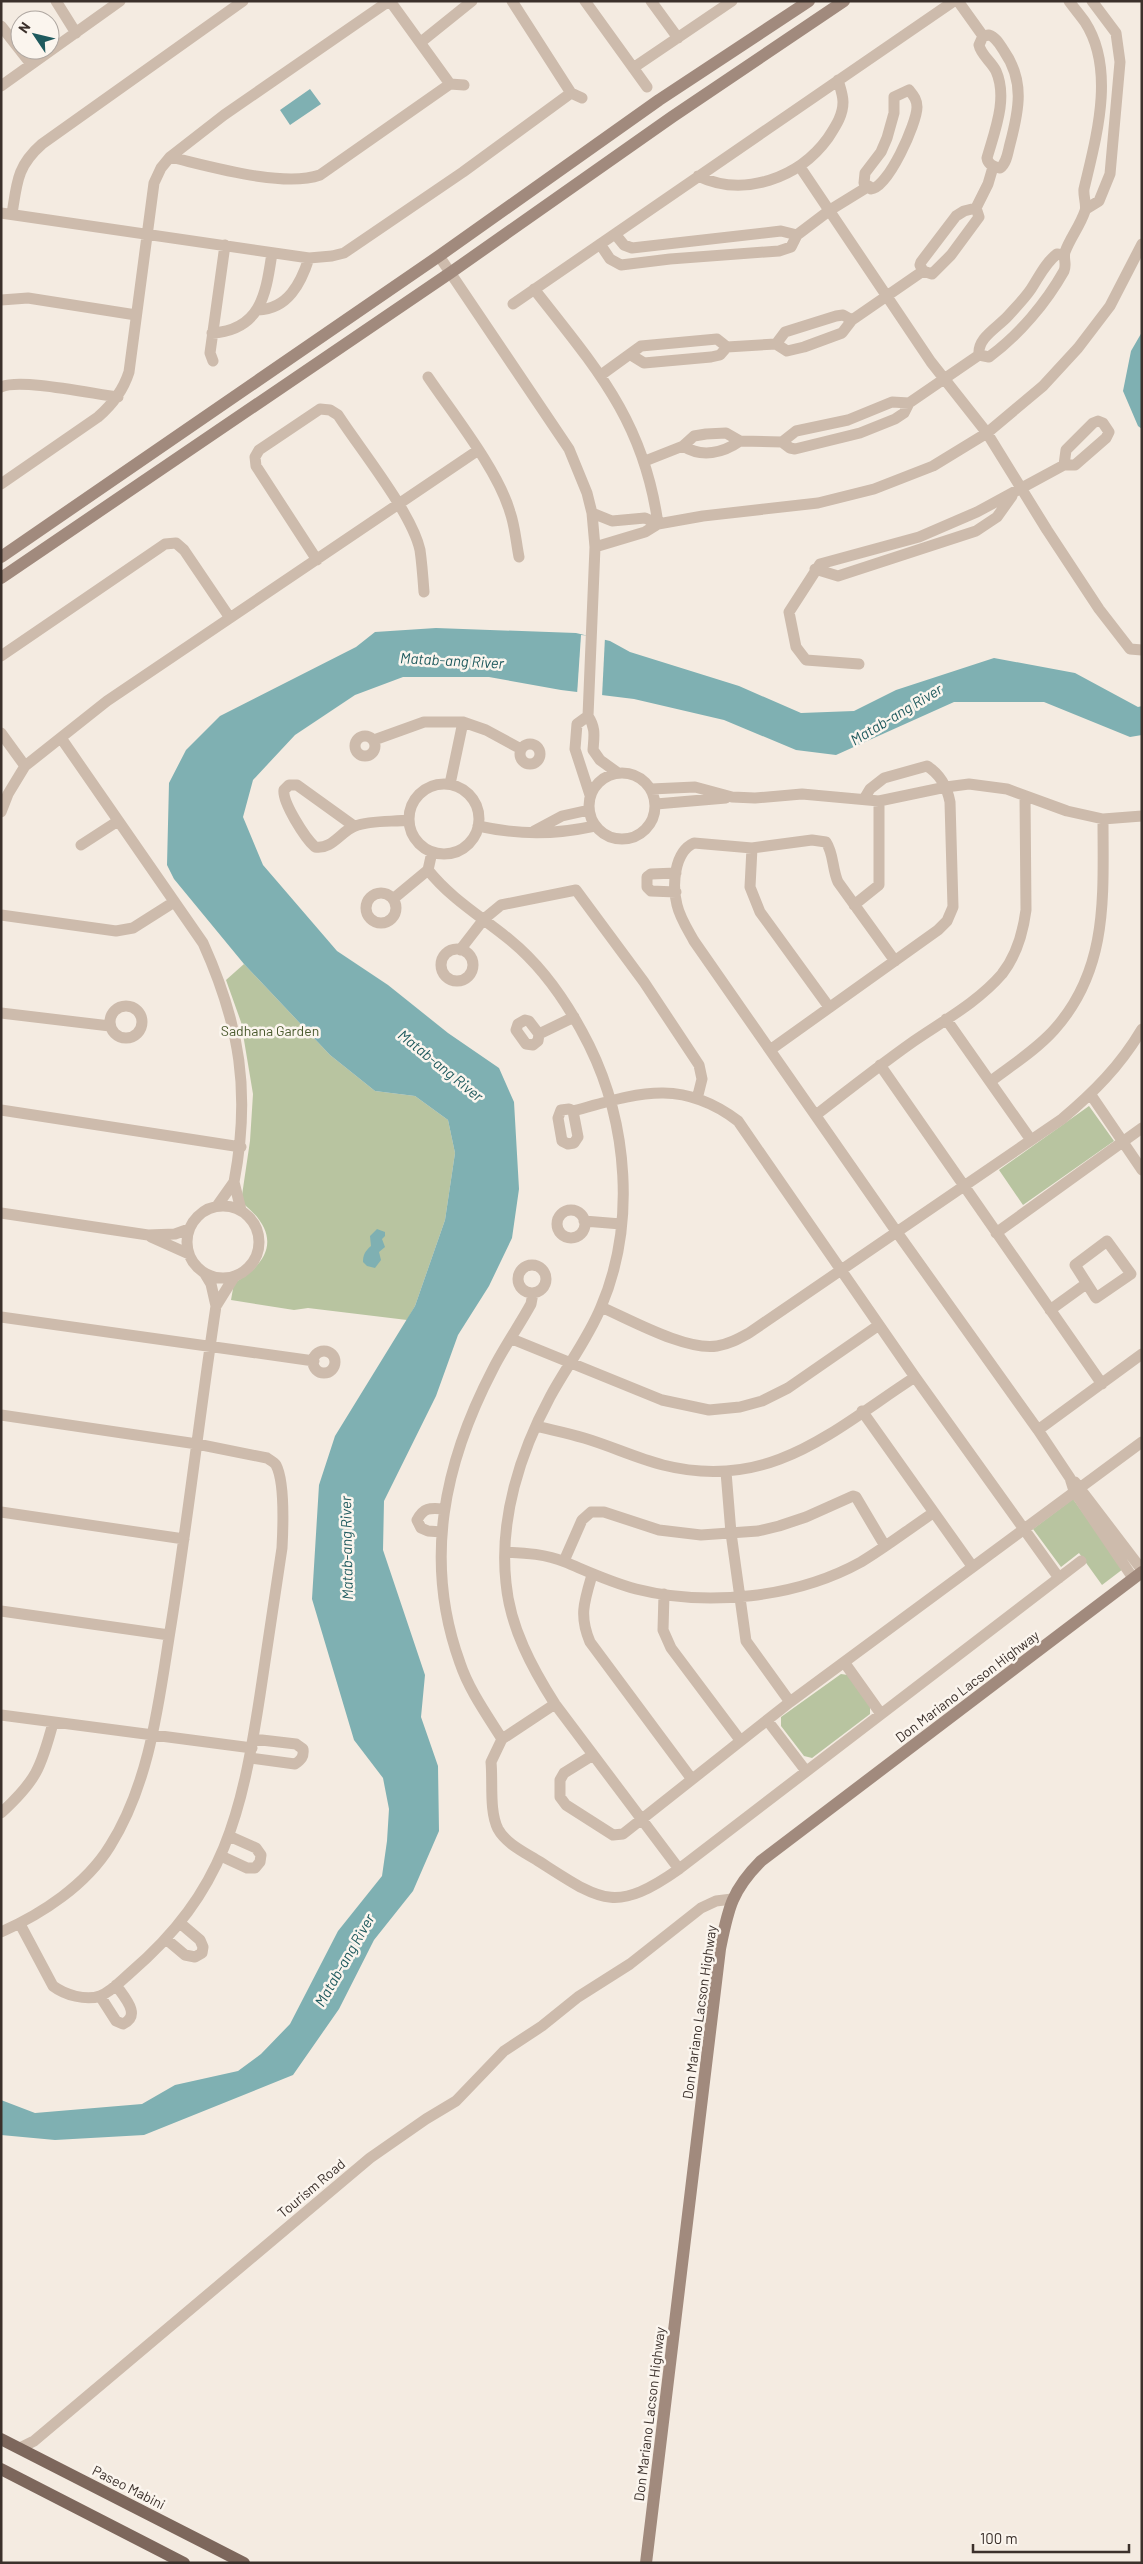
<svg xmlns="http://www.w3.org/2000/svg" width="1143" height="2564" font-family="Barlow,sans-serif">
	<style>
		.green { fill: #b8c4a0 }
		.water { fill: #7fb0b2 }
		.pier { fill: #f4ebe1 }
		.lines { fill: none; stroke-linecap: round; stroke-linejoin: round }
		.street { stroke: #cdbbac; stroke-width: 11 }
		.secondary { stroke: #a18a7d; stroke-width: 12 }
		.primary { stroke: #7d675c; stroke-width: 12 }
		.labels { text-anchor: middle; dominant-baseline: central; stroke-width: 5; stroke-linejoin: round; paint-order: stroke }
		.park-label { font-size: 14px; fill: #4a5a2e; stroke: #fbf5ee }
		.street-label { font-size: 14px; fill: #3b302b; stroke: #fbf5ee }
		.water-label { font-size: 15px; font-style: italic; fill: #1f5a5e; stroke: #fbf5ee }
	</style>
	<rect width="100%" height="100%" fill="#f4ebe1"/>
	<path class="green" d="M244 964 330 1055 375 1091 415 1096 448 1120 455 1153 445 1220 415 1306 407 1320 308 1308 294 1310 231 1300 234 1283C275 1260 279 1231 241 1202L250 1141 253 1094 241 1022 226 980Z
		M1089 1106 1114 1141 1023 1205 999 1170Z
		M1073 1499 1123 1569 1102 1585 1079 1553 1061 1567 1033 1529Z
		M841 1674 848 1675 870 1706V1714L812 1758 804 1756 781 1726V1717Z"/>
	<path class="water" d="M310 89 321 104 290 125 280 110Z
		M1142 332V429L1138 426 1123 391 1131 351Z
		M436 628 576 633 610 641 630 652 739 686 801 713 854 711 896 690 994 658 1075 673 1138 707 1142 706V735L1130 737 1044 702H954L836 755 796 750 724 720 634 699 561 690 489 677H403L355 695 295 735 253 780 243 817 263 865 337 951 388 985 448 1033 499 1068 514 1102 519 1189 512 1238 489 1286 458 1335 436 1396 384 1501 383 1550 425 1675 421 1717 438 1766 439 1831 413 1891 374 1940 339 2009 293 2075 144 2135 55 2140 1 2135V2100L35 2113 142 2104 175 2085 238 2071 261 2054 290 2024 338 1931 382 1876 387 1841 389 1809 383 1778 354 1740 312 1599 319 1485 335 1436 415 1306 445 1220 455 1153 448 1120 415 1096 375 1091 330 1055 244 964 174 879 167 865 169 783 186 750 220 716 356 647 375 632Z
		M377 1229 385 1232V1236L382 1239 385 1247 379 1252 381 1260 375 1268 367 1266 363 1262C363 1255 365 1251 371 1246L370 1236Z"/>
	<path class="pier" d="M581 635 605 637 602 697 577 695Z"/>
	<g class="lines">
		<path class="street" d="M56 1 76 33
			M390 1 450 84
			M512 1 571 93 582 98
			M585 1 647 87
			M651 1 678 38
			M958 1 983 36
			M1 26 31 64
			M989 35C996 37 1000 45 1004 51 1025 81 1019 110 1010 144 1008 151 1007 163 1000 168 994 167 988 165 987 158 995 130 1008 98 996 71 991 61 981 55 979 45L983 36Z
			M421 42 472 1
			M633 68 732 1
			M1 86 120 1
			M909 90C913 95 917 99 917 107 917 123 888 188 871 189L864 183 865 173 881 152 887 138 894 113V97Z
			M170 157C209 166 283 188 320 175L450 84 464 85
			M800 167 931 362 987 433 1047 530 1099 609 1130 649 1142 650
			M698 176C744 198 799 178 828 138 835 127 843 116 843 102 843 95 840 87 838 80
			M976 208 979 217 951 255 932 274 923 271 920 265 921 262 956 216 964 211 976 208 988 184 993 167
			M1086 209 1099 201 1110 174 1120 62 1116 33 1092 1
			M1 213 309 258 332 256 344 253 463 172 571 93
			M12 214C17 182 17 166 42 144L243 1
			M615 234 624 245 632 248 781 231 797 235
			M600 244 610 259 621 265 670 259 779 251 791 247 797 235 830 210 869 186
			M439 256 569 449 587 493 592 513 595 547 588 716C596 728 594 736 593 750L600 760 618 773
			M534 289C596 368 644 421 658 524
			M1 300 28 298 136 315
			M513 304 954 1
			M258 310C288 309 301 283 309 258
			M212 333C262 330 266 292 272 253
			M776 344 785 332 836 316 843 315 852 320
			M631 355 644 363 711 357 720 355 727 347
			M979 355 989 357C1019 335 1046 303 1064 271 1067 264 1063 259 1065 252 1070 238 1080 226 1085 211 1087 205 1083 196 1084 189 1096 138 1116 70 1085 22 1080 15 1074 8 1069 1
			M979 355C977 338 997 328 1008 316 1016 307 1025 298 1031 289 1039 277 1045 263 1057 254L1064 255
			M213 361 210 353 225 245
			M601 375 641 346 717 339 727 347 776 344 787 351 804 347 842 333 852 320 923 271
			M428 377C453 414 498 470 510 512 515 526 516 542 519 557
			M1 387C20 378 93 394 118 397
			M782 442 796 431 848 420 892 402 909 403
			M683 446C702 458 723 453 740 441
			M645 461 683 446 694 436 706 434 726 433 740 441 782 442 790 448 795 449 860 433 895 419 904 413 909 403 979 355
			M1 484 98 417C113 404 123 391 129 372L154 183 161 168 170 157 224 115 389 1
			M592 513 612 521 645 518 658 524
			M595 547 645 532 658 524 703 516 818 503 874 489 933 466 987 433 1043 386 1078 348 1110 306 1142 244
			M317 560 256 466 255 457 259 450 320 409 330 410 338 415C360 449 412 513 420 550 422 564 423 578 424 592
			M815 569 838 576 976 531 997 517 1012 496
			M1 656 165 544 176 543 184 550 230 618
			M859 664 806 660 796 647 789 612 820 564 919 537 977 512 1064 465H1075L1106 438 1109 432 1103 423 1098 421 1093 423 1066 450 1064 465
			M588 716 577 724 575 749 590 795
			M1 733 25 766
			M355 746a10 10 0 1 1 20 0a10 10 0 1 1-20 0Z
			M61 738 203 943C240 1025 251 1093 234 1182
			M374 740 424 722H463
			M520 754a10 10 0 1 1 20 0a10 10 0 1 1-20 0Z
			M589 806a33 33 0 1 1 66 0a33 33 0 1 1-66 0Z
			M450 784 463 722 486 730 521 749
			M409 819a35 35 0 1 1 70 0a35 35 0 1 1-70 0Z
			M651 789 695 787 732 797 755 798 802 794 879 801 946 787 969 784 1007 789 1067 811 1103 819 1142 816
			M656 804 726 798
			M1 812 8 794 25 766 107 701 477 451
			M354 826 297 785H289L284 790C282 802 305 838 315 847 332 850 341 831 355 826 371 820 393 822 409 820
			M478 826C520 835 553 835 595 826
			M534 831 562 816 589 810
			M81 845 118 821
			M752 848 750 887 760 912 829 1007
			M428 870C451 899 482 917 510 940 543 967 570 1007 589 1045 628 1124 636 1225 601 1307 588 1339 566 1367 550 1397 520 1453 499 1519 506 1583 510 1627 532 1668 555 1704L679 1869
			M676 892 651 891 647 887V877L651 874 676 873
			M366 908a15 15 0 1 1 30 0a15 15 0 1 1-30 0Z
			M393 899 428 870 432 852
			M854 905 879 885V801
			M1 915 116 931 133 928 174 902
			M441 965a16 16 0 1 1 32 0a16 16 0 1 1-32 0Z
			M460 950 484 919 501 905 576 890 644 982 699 1065 702 1079 697 1099
			M895 961 838 882C832 869 834 854 826 842L812 840 752 848 694 843C674 852 672 885 677 905 680 918 688 930 694 941L896 1231 1038 1430 1070 1478 1074 1491 1133 1578
			M110 1022a16 16 0 1 1 32 0a16 16 0 1 1-32 0Z
			M1 1013 110 1026
			M946 1019 1031 1140
			M525 1020 529 1021 539 1034 538 1041 533 1045 526 1044 516 1030 518 1024Z
			M539 1034 574 1017
			M770 1050 938 930 947 921 953 907 950 802C947 787 940 774 927 766L884 778 870 789 864 799
			M880 1065 1102 1384
			M991 1081C1012 1065 1036 1050 1054 1030 1109 969 1103 896 1103 819
			M1091 1095 1142 1170
			M1 1110 241 1147
			M573 1111 578 1137 574 1143 568 1144 562 1141 558 1118 561 1110 569 1109 573 1111C636 1094 680 1077 738 1121L915 1377 1059 1578
			M816 1115C848 1090 880 1065 914 1041 943 1021 978 1002 1002 974 1016 956 1023 933 1026 910L1025 796
			M187 1242a36 36 0 1 1 72 0a36 36 0 1 1-72 0Z
			M217 1206 234 1182 241 1210
			M557 1224a14 14 0 1 1 28 0a14 14 0 1 1-28 0Z
			M1 1213 148 1235 175 1234 189 1229
			M584 1221 621 1224
			M996 1233 1142 1128
			M151 1237 189 1254
			M1107 1241 1131 1274 1096 1298 1075 1265Z
			M518 1279a14 14 0 1 1 28 0a14 14 0 1 1-28 0Z
			M205 1274 211 1284 216 1306 234 1277
			M601 1307C631 1320 686 1351 717 1346 729 1344 738 1339 749 1333L1062 1119C1094 1092 1120 1066 1142 1029
			M1050 1310 1086 1284
			M1 1317 314 1361
			M512 1339 662 1400 709 1410 740 1407 762 1401 788 1388 879 1325
			M313 1362a11 11 0 1 1 22 0a11 11 0 1 1-22 0Z
			M862 1411 972 1566
			M1 1415 197 1444 267 1458C270 1460 274 1462 276 1465 285 1482 283 1529 282 1548 275 1597 267 1646 260 1695 242 1812 225 1892 130 1973 122 1980 111 1992 100 1996 86 2001 65 1995 53 1986L20 1924
			M536 1426C552 1430 568 1433 584 1438 611 1446 636 1458 663 1465 770 1492 832 1431 915 1377
			M1038 1430 1142 1354
			M726 1472 731 1533 746 1641 790 1702
			M1075 1482 1142 1570
			M1 1512 184 1539
			M442 1532 428 1531 421 1528 417 1520C424 1507 430 1508 444 1509
			M505 1552C526 1553 546 1554 565 1562 589 1572 610 1582 636 1589 707 1607 796 1598 861 1562 886 1547 909 1529 933 1513
			M564 1561 582 1520 591 1512H604L659 1530 701 1535 758 1531 779 1526 806 1517 853 1496 856 1497 885 1546
			M592 1575C584 1602 579 1616 590 1642L691 1778
			M664 1594 663 1630 671 1648 740 1740
			M1 1611 169 1635
			M844 1662 881 1714
			M555 1704 502 1739 491 1762C493 1782 489 1811 498 1829 506 1844 526 1853 540 1862 601 1901 615 1914 679 1869L1081 1561
			M1 1715 252 1748
			M767 1720 806 1771
			M502 1739C487 1715 469 1690 460 1663 423 1561 444 1463 493 1369 504 1347 519 1326 531 1304L533 1293
			M593 1755 564 1773 560 1780V1797L566 1805 613 1835 623 1834 790 1702 1142 1442
			M250 1758 295 1764C301 1760 304 1757 303 1749L296 1744 253 1739
			M1 1813C36 1781 41 1768 53 1723
			M221 1856 247 1868H255L260 1862 261 1855 256 1848 229 1836
			M1 1932C42 1914 86 1885 110 1846 151 1781 159 1699 171 1625 188 1519 200 1412 216 1306
			M166 1939 185 1955 195 1957 202 1953 203 1947 200 1940 180 1923
			M100 1996 116 2021 123 2024C142 2015 124 1997 116 1985
			M20 2448 34 2441 370 2158 426 2119 456 2101 504 2051 542 2026 578 1997 630 1964 701 1908 716 1901 732 1899"/>
		<path class="secondary" d="M1 557 439 256 659 100 809 1
			M1 578 450 273 672 117 844 1
			M646 2563 720 1949C728 1910 731 1891 761 1861L1142 1572"/>
		<path class="primary" d="M1 2439 244 2563
			M1 2469 184 2563"/>
	</g>
	<g class="labels">
		<g class="park-label">
			<text x="270" y="1030">Sadhana Garden</text>
		</g>
		<g class="street-label">
			<text transform="translate(967 1686) rotate(-37)">Don Mariano Lacson Highway</text>
			<text transform="translate(699 2012) rotate(-82)">Don Mariano Lacson Highway</text>
			<text transform="translate(311 2188) rotate(-40)">Tourism Road</text>
			<text transform="translate(649 2414) rotate(-83)">Don Mariano Lacson Highway</text>
			<text transform="translate(129 2487) rotate(27)">Paseo Mabini</text>
		</g>
		<g class="water-label">
			<text transform="translate(452 660) rotate(3)">Matab-ang River</text>
			<text transform="translate(896 714) rotate(-31)">Matab-ang River</text>
			<text transform="translate(441 1065) rotate(39)">Matab-ang River</text>
			<text transform="translate(346 1548) rotate(-91)">Matab-ang River</text>
			<text transform="translate(344 1960) rotate(-60)">Matab-ang River</text>
		</g>
	</g>
	<rect width="1143" height="2564" fill="none" stroke="#3b302b" stroke-width="5"/>
	<g transform="translate(35 35) rotate(305)"><circle r="24" fill="#fbf5ee" stroke="#aea6a0"/>
	<path d="M0-4L9 19L0 12L-9 19Z" fill="#1f5a5e"/>
	<text y="-8" font-size="14" font-weight="bold" text-anchor="middle" fill="#3b302b">N</text>
	</g>
	<path d="M973 2544v8h156v-8" fill="none" stroke="#3b302b" stroke-width="2.5"/>
	<text x="980" y="2544" font-size="15" fill="#3b302b" stroke="#fbf5ee" stroke-width="4" paint-order="stroke">100 m</text>
</svg>
